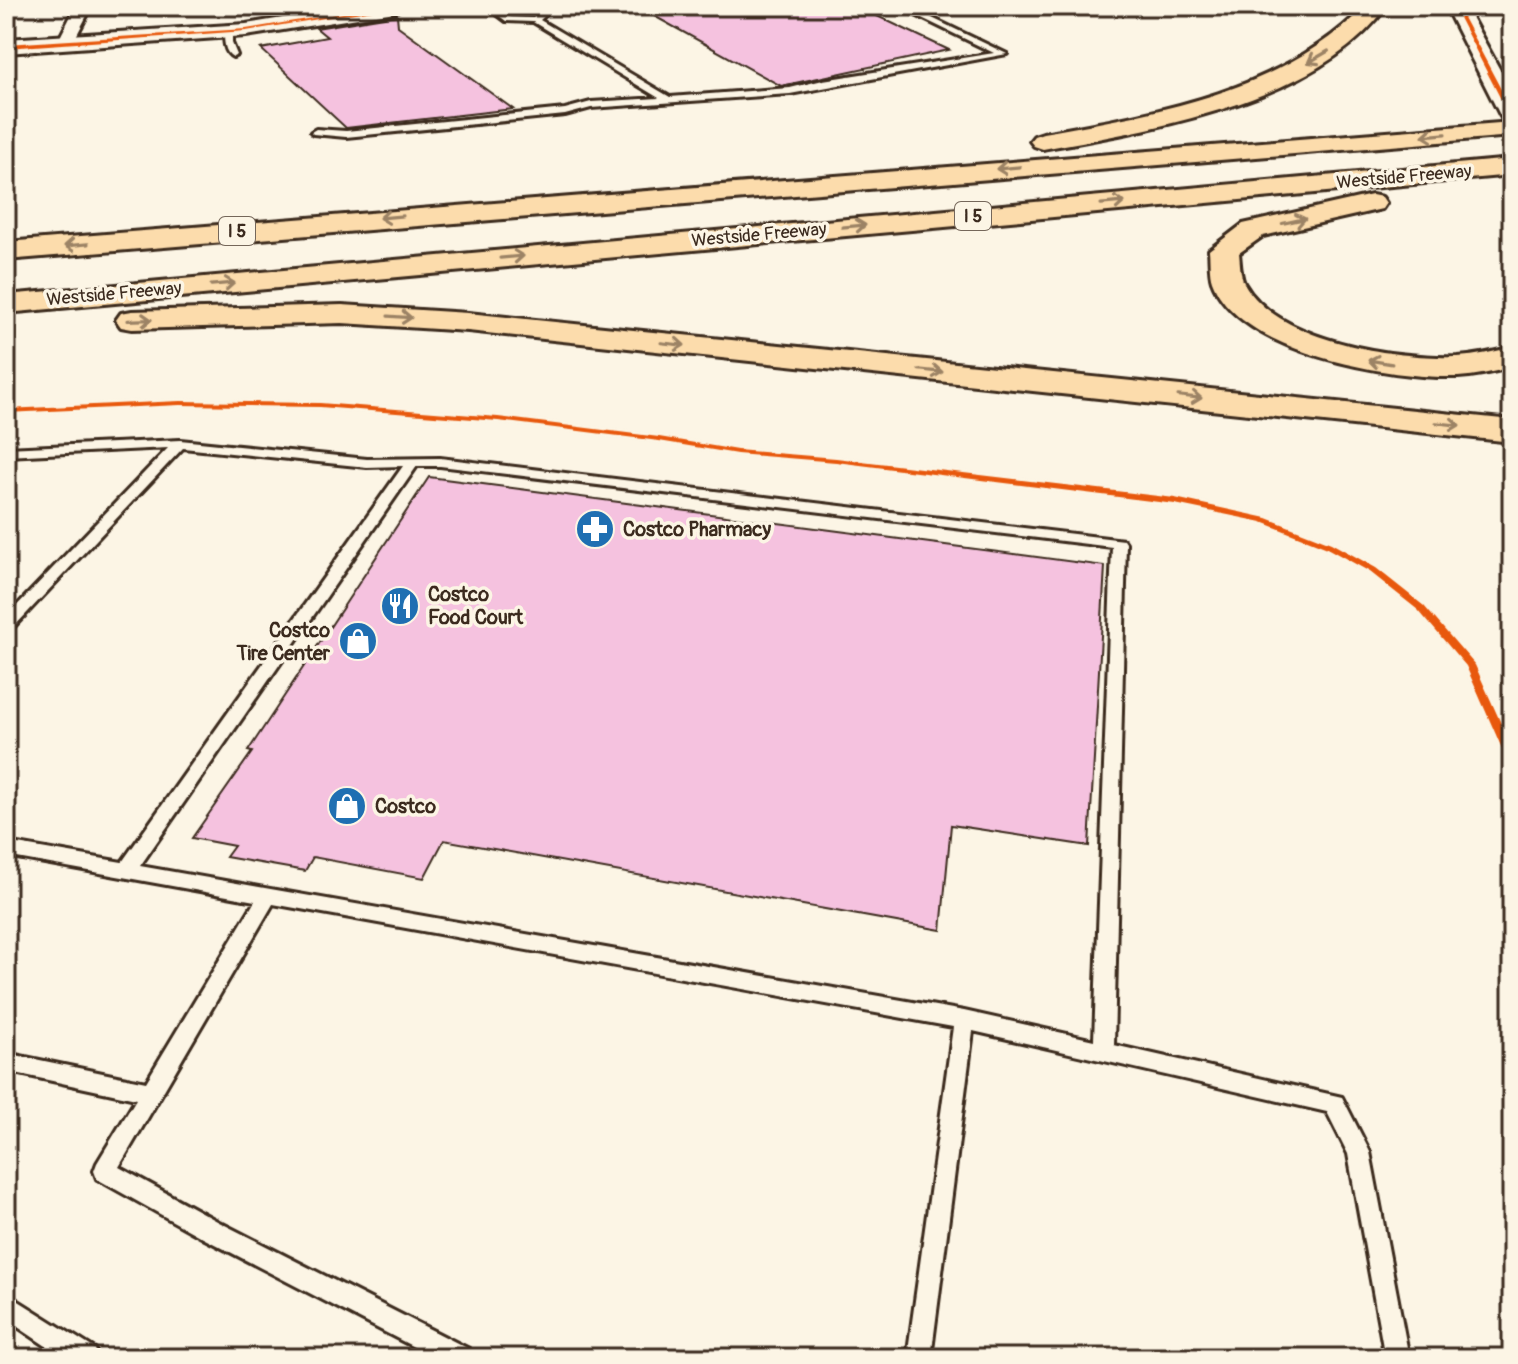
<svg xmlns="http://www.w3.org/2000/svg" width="1518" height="1364" font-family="Pangolin,sans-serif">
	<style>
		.building { fill: #f5c2df; stroke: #3b2a1e; stroke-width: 2 }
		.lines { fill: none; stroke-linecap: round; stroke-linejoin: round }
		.lane-casing { stroke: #3b2a1e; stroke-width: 6 }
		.street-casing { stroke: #3b2a1e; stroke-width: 6 }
		.secondary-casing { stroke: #3b2a1e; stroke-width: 6 }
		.highway-casing { stroke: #3b2a1e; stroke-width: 6 }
		.lane { fill: #fcf5e5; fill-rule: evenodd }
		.street { fill: #fcf5e5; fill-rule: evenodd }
		.secondary { fill: #fcf5e5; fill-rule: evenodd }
		.highway { fill: #fcdcac; fill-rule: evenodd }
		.cycleway-casing { stroke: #fcf5e5; stroke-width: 5 }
		.cycleway { fill: #e8590c; fill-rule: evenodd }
		.oneway { stroke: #9c8365 }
		.labels { text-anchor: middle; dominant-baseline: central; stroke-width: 7; stroke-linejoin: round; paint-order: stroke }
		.far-street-label { font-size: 18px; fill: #3b2a1e; stroke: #fcf5e5 }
		.shield { fill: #fcf5e5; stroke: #75675a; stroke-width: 2 }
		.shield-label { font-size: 18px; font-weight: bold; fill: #3b2a1e }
		.poi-label { font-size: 20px; font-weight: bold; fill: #3b2a1e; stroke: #fcf5e5; text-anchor: start }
	</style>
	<rect width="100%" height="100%" fill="#fcf5e5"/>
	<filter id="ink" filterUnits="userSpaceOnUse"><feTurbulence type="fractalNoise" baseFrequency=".0125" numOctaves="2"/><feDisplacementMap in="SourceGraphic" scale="16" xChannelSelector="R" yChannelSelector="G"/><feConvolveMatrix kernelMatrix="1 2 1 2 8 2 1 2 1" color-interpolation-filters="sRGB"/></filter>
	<g filter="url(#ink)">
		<path class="building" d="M636 6H856L949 50 781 86Z
			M397 15 398 26 513 109 346 128 261 49 327 37 316 28Z
			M429 477 1105 566 1089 846 951 825 941 930 444 840 424 878 313 857 305 871 226 857 234 846 192 838 252 752 248 751Z"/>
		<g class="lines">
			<defs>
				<path id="lane" d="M486 6H495L511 17 533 18 542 10 537 6H546L551 10 540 20 670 97 790 88 823 80 994 53 897 6H907L1007 54 790 94 591 108 565 115 346 137 313 134 311 132 316 129 346 131 565 109 591 102 659 98 533 22 506 21Z
					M228 29 232 31V43L237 55 233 57C224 53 224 40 224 31Z
					M180 440 367 459 440 458 1124 540 1126 543 1114 1045 1342 1097 1370 1152 1409 1358H1385L1348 1154 1327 1112 973 1031 931 1358H907L953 1027 273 904 119 1167 219 1222 469 1349 472 1358H435L203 1238 97 1179 94 1171 97 1163 136 1099 6 1071V1053L146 1082 255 901 6 856V842L122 862 403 466 367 467 183 448 11 630 6 631V617L168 448 6 456V448ZM417 466H440L1112 547 1094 1040 964 1011 140 866Z
					M6 1293 95 1349 98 1358H64L6 1319Z"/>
				<path id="street" d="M76 6H92L71 46H59L57 43Z"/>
				<path id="secondary" d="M356 6H405L395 12 246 36 6 53V39L246 24Z
					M1445 6H1465L1512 92V122L1503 120 1500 115Z"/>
				<path id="highway" d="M1365 6H1387C1318 103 1153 129 1043 149L1034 146 1030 141 1034 136 1043 133C1156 113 1282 92 1365 6Z
					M1512 122V136L6 260V242Z
					M1512 159V175L6 313V295Z
					M1372 195 1382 197 1386 203 1382 209 1263 236 1239 253C1240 262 1240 275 1244 283 1277 342 1397 359 1458 357 1476 356 1494 352 1512 347V367C1494 372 1476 376 1458 377 1391 379 1238 353 1212 281 1209 272 1210 259 1209 250L1243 224Z
					M342 305 468 313 1512 420V442L468 331 342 323 132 329 121 327 116 320 121 313 132 311Z"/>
			</defs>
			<use href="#lane" class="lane-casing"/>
			<use href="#street" class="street-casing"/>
			<use href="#secondary" class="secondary-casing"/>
			<use href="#highway" class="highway-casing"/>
			<use href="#lane" class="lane"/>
			<use href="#street" class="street"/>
			<use href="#secondary" class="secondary"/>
			<use href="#highway" class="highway"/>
			<defs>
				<path id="cycleway" d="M386 6H397L246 31 6 48V44L246 29Z
					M1453 6H1457L1512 110V117L1509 115Z
					M180 401 320 403 498 417 659 437 737 450 836 458 1175 498 1267 518 1331 543 1376 568 1424 606 1475 665 1512 748V764L1508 763 1507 760 1466 666 1418 610 1370 572 1325 547 1262 522 1175 504 836 462 737 454 659 441 498 421 320 407 180 405 6 413V409Z"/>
			</defs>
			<use href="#cycleway" class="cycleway-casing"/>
			<use href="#cycleway" class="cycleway"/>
		</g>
		<defs><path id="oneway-shaft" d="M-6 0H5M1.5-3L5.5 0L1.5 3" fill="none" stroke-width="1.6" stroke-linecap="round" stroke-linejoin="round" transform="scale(2)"/></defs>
		<g class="oneway">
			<use href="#oneway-shaft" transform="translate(1318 57) rotate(150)"/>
			<use href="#oneway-shaft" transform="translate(1434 135) rotate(175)"/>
			<use href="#oneway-shaft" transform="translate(1008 168) rotate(175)"/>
			<use href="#oneway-shaft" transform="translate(1113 203) rotate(-5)"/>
			<use href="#oneway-shaft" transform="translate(391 217) rotate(175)"/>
			<use href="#oneway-shaft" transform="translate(1294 221) rotate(-12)"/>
			<use href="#oneway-shaft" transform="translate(854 226) rotate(-5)"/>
			<use href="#oneway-shaft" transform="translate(76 245) rotate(175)"/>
			<use href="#oneway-shaft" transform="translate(512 257) rotate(-5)"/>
			<use href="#oneway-shaft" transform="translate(223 284) rotate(-5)"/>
			<use href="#oneway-shaft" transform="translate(400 317) rotate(4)"/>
			<use href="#oneway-shaft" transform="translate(140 320) rotate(-2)"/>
			<use href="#oneway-shaft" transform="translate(673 344) rotate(6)"/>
			<use href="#oneway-shaft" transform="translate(1380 362) rotate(-171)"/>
			<use href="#oneway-shaft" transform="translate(931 371) rotate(6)"/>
			<use href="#oneway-shaft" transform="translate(1190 397) rotate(6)"/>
			<use href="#oneway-shaft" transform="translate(1448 424) rotate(6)"/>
		</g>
	</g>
	<defs>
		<symbol id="pharmacy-disc" viewBox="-11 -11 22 22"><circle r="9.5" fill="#1f6fb2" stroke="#fcf5e5"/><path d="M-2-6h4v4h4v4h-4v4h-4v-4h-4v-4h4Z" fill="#fff"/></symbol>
		<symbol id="restaurant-disc" viewBox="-11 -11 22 22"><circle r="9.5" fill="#1f6fb2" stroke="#fcf5e5"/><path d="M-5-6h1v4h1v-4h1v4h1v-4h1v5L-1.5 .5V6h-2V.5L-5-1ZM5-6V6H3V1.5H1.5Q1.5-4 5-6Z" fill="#fff"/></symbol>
		<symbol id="shop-disc" viewBox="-11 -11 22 22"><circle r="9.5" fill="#1f6fb2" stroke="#fcf5e5"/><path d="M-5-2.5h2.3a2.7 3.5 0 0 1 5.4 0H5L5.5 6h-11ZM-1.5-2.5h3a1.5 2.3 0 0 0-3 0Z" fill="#fff"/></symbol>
	</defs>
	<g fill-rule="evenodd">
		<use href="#pharmacy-disc" x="573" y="507" width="44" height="44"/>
		<use href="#restaurant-disc" x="378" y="584" width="44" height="44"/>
		<use href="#shop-disc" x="336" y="619" width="44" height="44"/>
		<use href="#shop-disc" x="325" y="784" width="44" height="44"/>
	</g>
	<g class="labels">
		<g class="far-street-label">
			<text transform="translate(1404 177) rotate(-5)">Westside Freeway</text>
			<text transform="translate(759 235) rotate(-5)">Westside Freeway</text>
			<text transform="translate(114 294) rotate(-5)">Westside Freeway</text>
		</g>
		<g class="shield">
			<rect x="955" y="202" width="36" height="28" rx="6"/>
			<rect x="219" y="217" width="36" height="28" rx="6"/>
		</g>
		<g class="shield-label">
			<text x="973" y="216">I 5</text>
			<text x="237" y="231">I 5</text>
		</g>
		<g class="poi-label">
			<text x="623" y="529">Costco Pharmacy</text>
			<text x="428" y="594">Costco<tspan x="428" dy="23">Food Court</tspan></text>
			<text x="330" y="630" text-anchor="end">Costco<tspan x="330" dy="23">Tire Center</tspan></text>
			<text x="375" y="806">Costco</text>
		</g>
	</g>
	<rect width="1518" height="1364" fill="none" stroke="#fcf5e5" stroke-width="32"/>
	<rect x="16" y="16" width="1486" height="1332" fill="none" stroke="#3b2a1e" stroke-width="3" filter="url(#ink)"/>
</svg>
